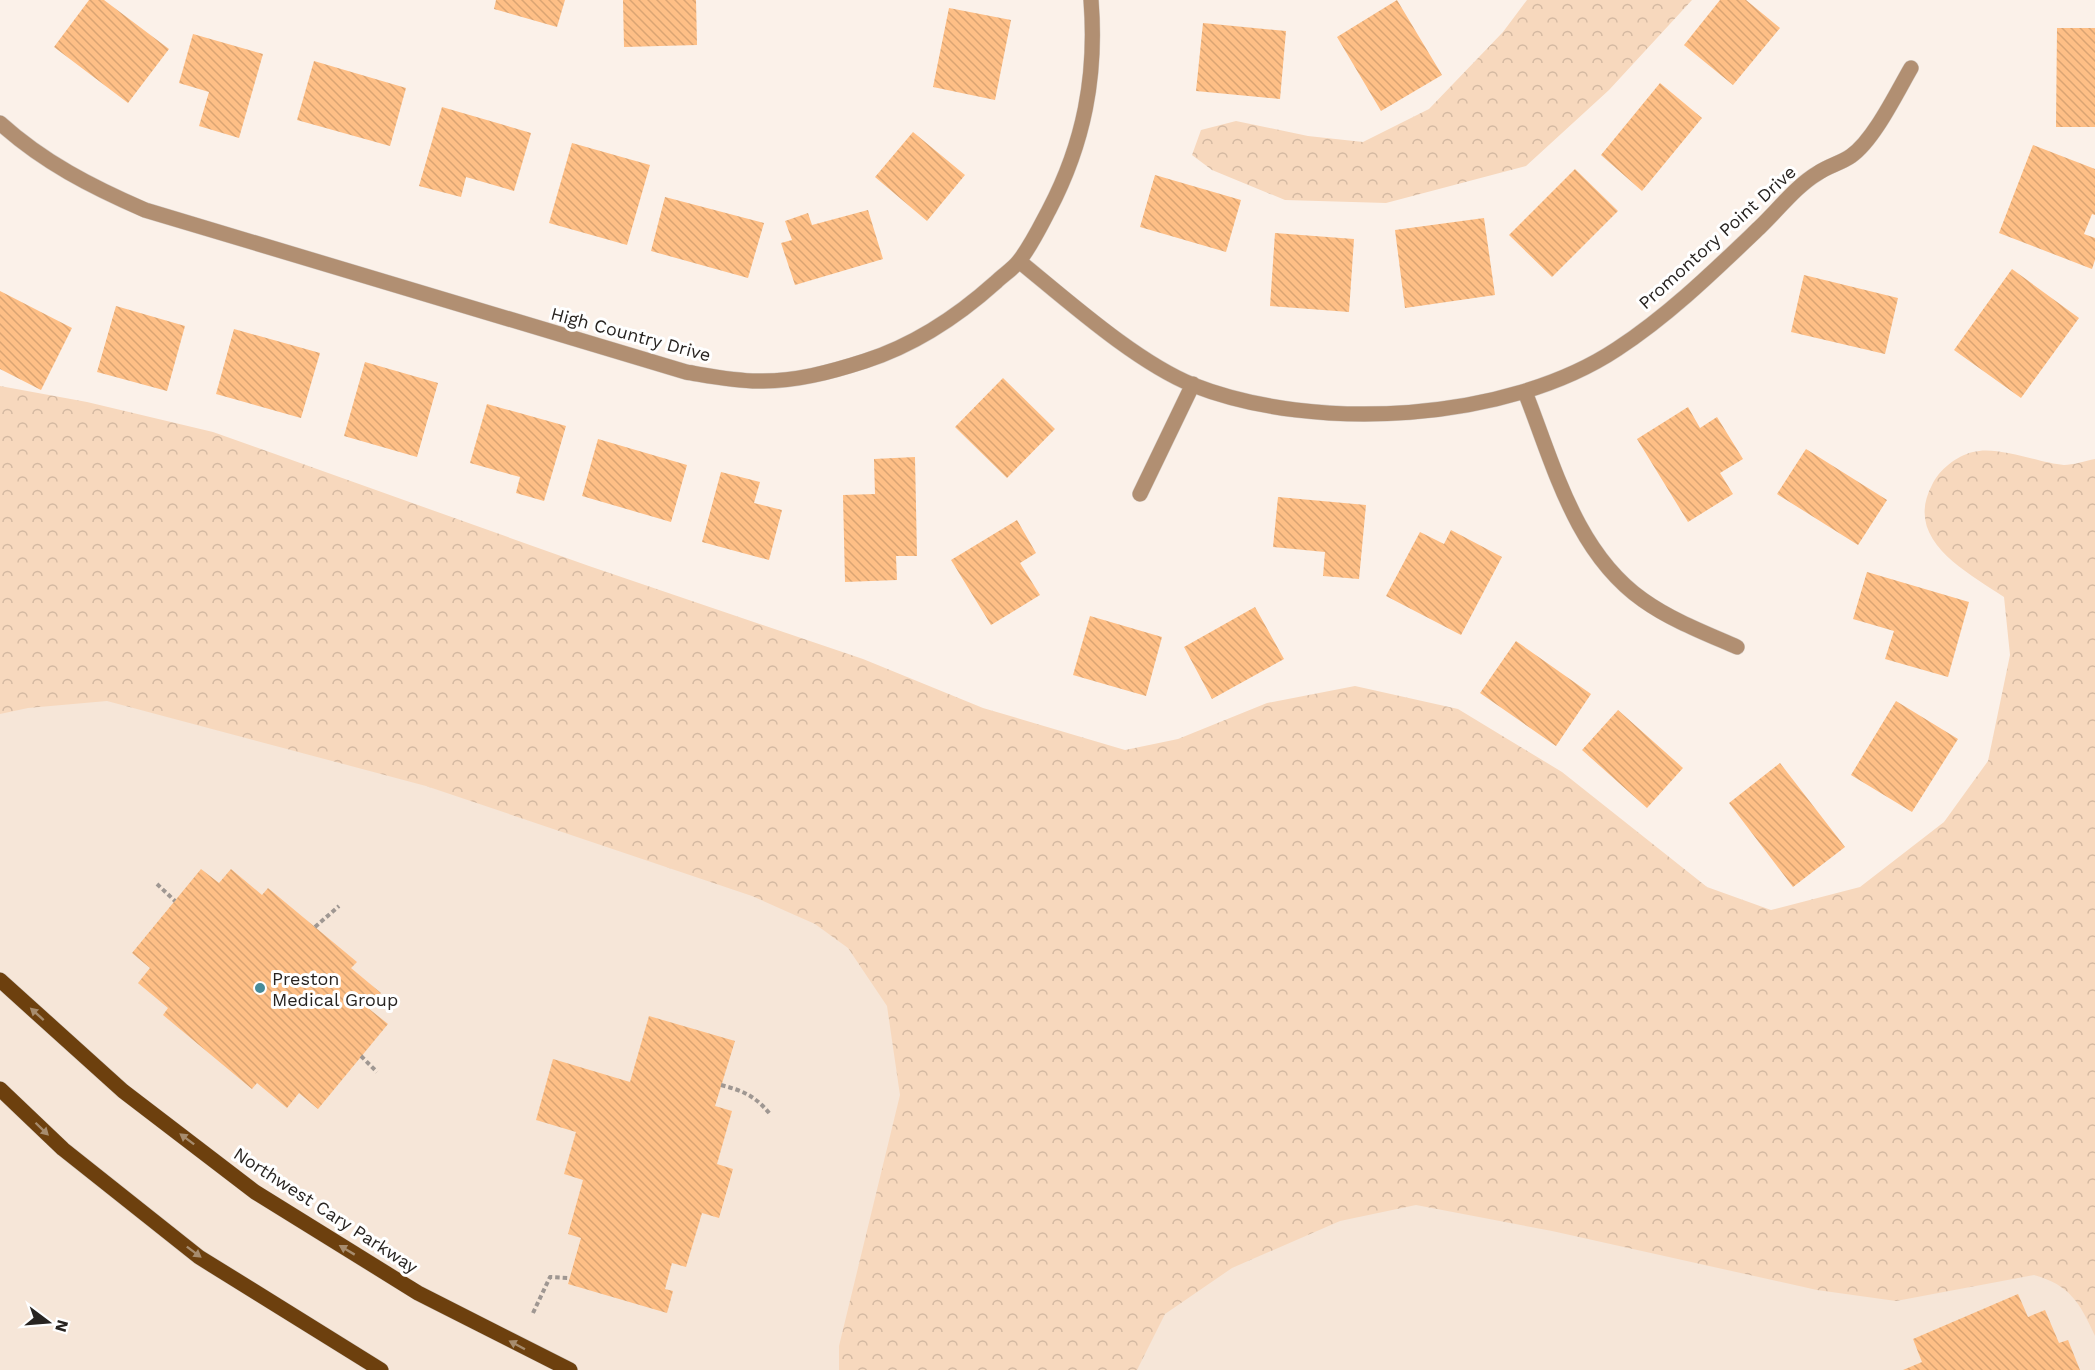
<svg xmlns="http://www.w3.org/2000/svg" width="2095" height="1370" font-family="'Work Sans',sans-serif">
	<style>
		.built { fill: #f6e6d8 }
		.forest { fill: url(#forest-crowns) }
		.building { fill: url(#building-back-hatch) }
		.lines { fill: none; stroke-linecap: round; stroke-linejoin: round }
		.minor-casing { stroke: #d5ccc5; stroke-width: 16 }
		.primary-casing { stroke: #d5ccc5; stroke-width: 16 }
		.path { stroke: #9f9792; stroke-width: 4; stroke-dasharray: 4.5 3; stroke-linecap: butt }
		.minor { stroke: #b18f72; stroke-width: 15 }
		.primary { stroke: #6d400e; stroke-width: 15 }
		.oneway { fill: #a78c6e }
		.poi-dot { fill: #478b99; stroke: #fff; stroke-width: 2 }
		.labels { text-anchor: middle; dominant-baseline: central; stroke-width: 6; stroke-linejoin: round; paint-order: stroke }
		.street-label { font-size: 18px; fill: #282421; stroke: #fff }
		.poi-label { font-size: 18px; fill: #282421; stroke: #fff; text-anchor: start }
	</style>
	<defs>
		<pattern id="forest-crowns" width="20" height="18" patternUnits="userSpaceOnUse" patternTransform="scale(1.5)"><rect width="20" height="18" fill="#f7d8bd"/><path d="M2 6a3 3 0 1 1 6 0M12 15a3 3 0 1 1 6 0" fill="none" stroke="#d4b9a2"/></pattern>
		<pattern id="building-back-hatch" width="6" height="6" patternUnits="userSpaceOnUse" patternTransform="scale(1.5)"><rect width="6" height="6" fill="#febf86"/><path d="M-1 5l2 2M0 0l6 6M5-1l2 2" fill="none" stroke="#daa473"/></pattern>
	</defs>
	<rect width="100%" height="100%" fill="#fbf1e9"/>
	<path class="built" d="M0 436 2095 1220V1370H0Z"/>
	<path class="forest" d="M1527 0H1692L1609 90 1526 166 1386 203 1285 200 1212 170 1192 155 1201 130 1236 121 1308 136 1363 142 1429 109 1503 32Z
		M0 386 87 402 213 432 589 566 863 659 983 708 1125 750 1178 739 1267 703 1355 686 1458 709 1562 772 1707 887 1771 910 1860 887 1944 822 1988 761 2010 655 2004 597C1966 571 1903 540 1932 485 1939 470 1956 456 1973 452 1997 445 2039 463 2064 465 2073 465 2085 461 2095 459V1336C2080 1303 2070 1285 2034 1275L1896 1301 1817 1290 1552 1231 1416 1205 1340 1221 1232 1268 1165 1314 1137 1370H839V1346L900 1095 887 1006 848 948 815 924 752 896 426 786 107 701 28 708 0 714Z"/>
	<path class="building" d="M89 0H104L169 49 128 103 54 47Z
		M496 0H565L557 27 494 9Z
		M623 0H696L697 45 624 47Z
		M1397 0 1442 75 1381 111 1337 37Z
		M1720 0H1746L1780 28 1733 85 1684 45Z
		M949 8 1011 20 995 100 933 87Z
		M1203 23 1286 31 1280 99 1196 91Z
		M2057 28H2095V127H2056Z
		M193 34 263 54 239 138 199 126 209 92 179 83Z
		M314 61 406 88 390 146 297 120Z
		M1660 83 1702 118 1642 191 1601 155Z
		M442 107 531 133 514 191 466 177 461 197 419 186Z
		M913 132 965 175 927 221 875 177Z
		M572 143 650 165 627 245 549 223Z
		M2033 145 2095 169V215L2092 214 2084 234 2095 238V260L2092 269 1999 233Z
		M1575 169 1618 211 1552 277 1509 235Z
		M1155 175 1241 200 1226 252 1140 227Z
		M665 197 764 223 748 278 651 251Z
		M868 210 883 259 795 285 781 243 792 240 785 221 808 213 812 225Z
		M1484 218 1495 295 1405 308 1395 230Z
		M1275 233 1354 239 1349 312 1270 306Z
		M2012 269 2079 318 2021 398 1954 350Z
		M1804 275 1898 298 1885 354 1791 332Z
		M0 291 72 328 41 390 0 369Z
		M116 306 185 326 167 391 97 372Z
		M234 329 320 353 301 418 216 394Z
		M365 362 438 383 417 457 344 436Z
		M1003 378 1055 429 1007 478 955 427Z
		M487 404 566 426 544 501 516 493 520 477 470 463Z
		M1688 407 1700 428 1717 417 1743 459 1720 473 1733 494 1688 522 1637 439Z
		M598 439 687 465 671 522 582 496Z
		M1806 449 1887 500 1858 545 1777 494Z
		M915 457 917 556H896L897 580 845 582 843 495 875 494 874 459Z
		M721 472 760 482 754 503 782 510 769 560 702 542Z
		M1278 497 1366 505 1359 579 1323 576 1325 552 1273 547Z
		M1017 520 1036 553 1020 563 1040 595 991 625 951 560Z
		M1451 530 1502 557 1461 635 1386 596 1420 532 1444 544Z
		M1867 572 1969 602 1948 677 1885 659 1894 631 1853 619Z
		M1255 607 1284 659 1212 699 1184 647Z
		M1090 616 1162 637 1146 696 1073 675Z
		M1516 641 1591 694 1556 746 1480 693Z
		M1896 701 1958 739 1912 812 1851 775Z
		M1618 710 1683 768 1647 808 1582 750Z
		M1780 763 1845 847 1793 887 1729 803Z
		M201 869 219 883 231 869 262 895 268 888 357 962 351 968 381 993 368 1008 388 1024 318 1109 299 1093 287 1108 257 1083 252 1089 163 1015 168 1008 138 983 150 968 132 953Z
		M649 1016 735 1041 715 1106 732 1111 717 1164 733 1169 719 1218 702 1213 686 1267 672 1263 665 1289 673 1291 667 1313 568 1284 581 1238 568 1234 583 1180 564 1174 576 1132 536 1120 553 1059 630 1082Z
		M2018 1294 2028 1317 2045 1310 2059 1343 2068 1340 2080 1370H1903L1922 1362 1913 1339Z"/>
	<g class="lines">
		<defs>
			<path id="minor" d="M0 123C43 162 92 187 145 210L686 372C710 376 734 381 758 381 794 382 831 372 865 361 915 345 957 317 996 282 1003 275 1013 269 1019 261 1031 246 1040 227 1049 210 1084 143 1097 76 1091 0
				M1019 261C1067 300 1136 362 1193 385 1315 433 1507 422 1617 349 1669 315 1714 271 1759 228 1778 210 1796 186 1818 173 1828 166 1841 163 1851 156 1874 140 1897 92 1911 68
				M1525 392C1554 465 1575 552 1643 600 1671 620 1705 633 1737 647
				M1140 494 1193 384"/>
			<path id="primary" d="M0 980 123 1091 255 1192 418 1293 570 1370
				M0 1089 63 1149 199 1257 381 1370"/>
		</defs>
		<use href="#minor" class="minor-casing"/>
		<use href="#primary" class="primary-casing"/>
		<path class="path" d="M157 884 175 901
			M315 927 339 906
			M361 1056 377 1072
			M721 1085C744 1091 755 1096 770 1114
			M533 1313 550 1277 569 1278"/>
		<use href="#minor" class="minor"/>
		<use href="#primary" class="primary"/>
	</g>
	<defs><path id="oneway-solid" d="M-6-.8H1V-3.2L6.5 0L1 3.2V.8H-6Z" transform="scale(1.5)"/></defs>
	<g class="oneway">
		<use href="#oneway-solid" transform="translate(37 1014) rotate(-138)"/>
		<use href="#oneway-solid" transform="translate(42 1129) rotate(44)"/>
		<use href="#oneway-solid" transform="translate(187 1139) rotate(-143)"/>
		<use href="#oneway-solid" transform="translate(347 1250) rotate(-149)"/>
		<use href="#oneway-solid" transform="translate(194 1252) rotate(37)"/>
		<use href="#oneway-solid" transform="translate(517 1345) rotate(-152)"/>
	</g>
	<circle class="poi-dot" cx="260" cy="988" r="6"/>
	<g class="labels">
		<g class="street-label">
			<text transform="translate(1717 237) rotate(-42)">Promontory Point Drive</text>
			<text transform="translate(631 334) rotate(15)">High Country Drive</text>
			<text transform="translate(326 1210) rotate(33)">Northwest Cary Parkway</text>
		</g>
		<g class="poi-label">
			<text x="272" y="978">Preston<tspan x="272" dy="21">Medical Group</tspan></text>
		</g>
	</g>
	<g transform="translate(48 1322) rotate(106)" stroke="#ffffff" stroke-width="4.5" paint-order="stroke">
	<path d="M0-4.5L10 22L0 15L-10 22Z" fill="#282421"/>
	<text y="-9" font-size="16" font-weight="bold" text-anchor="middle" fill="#282421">N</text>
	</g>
</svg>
